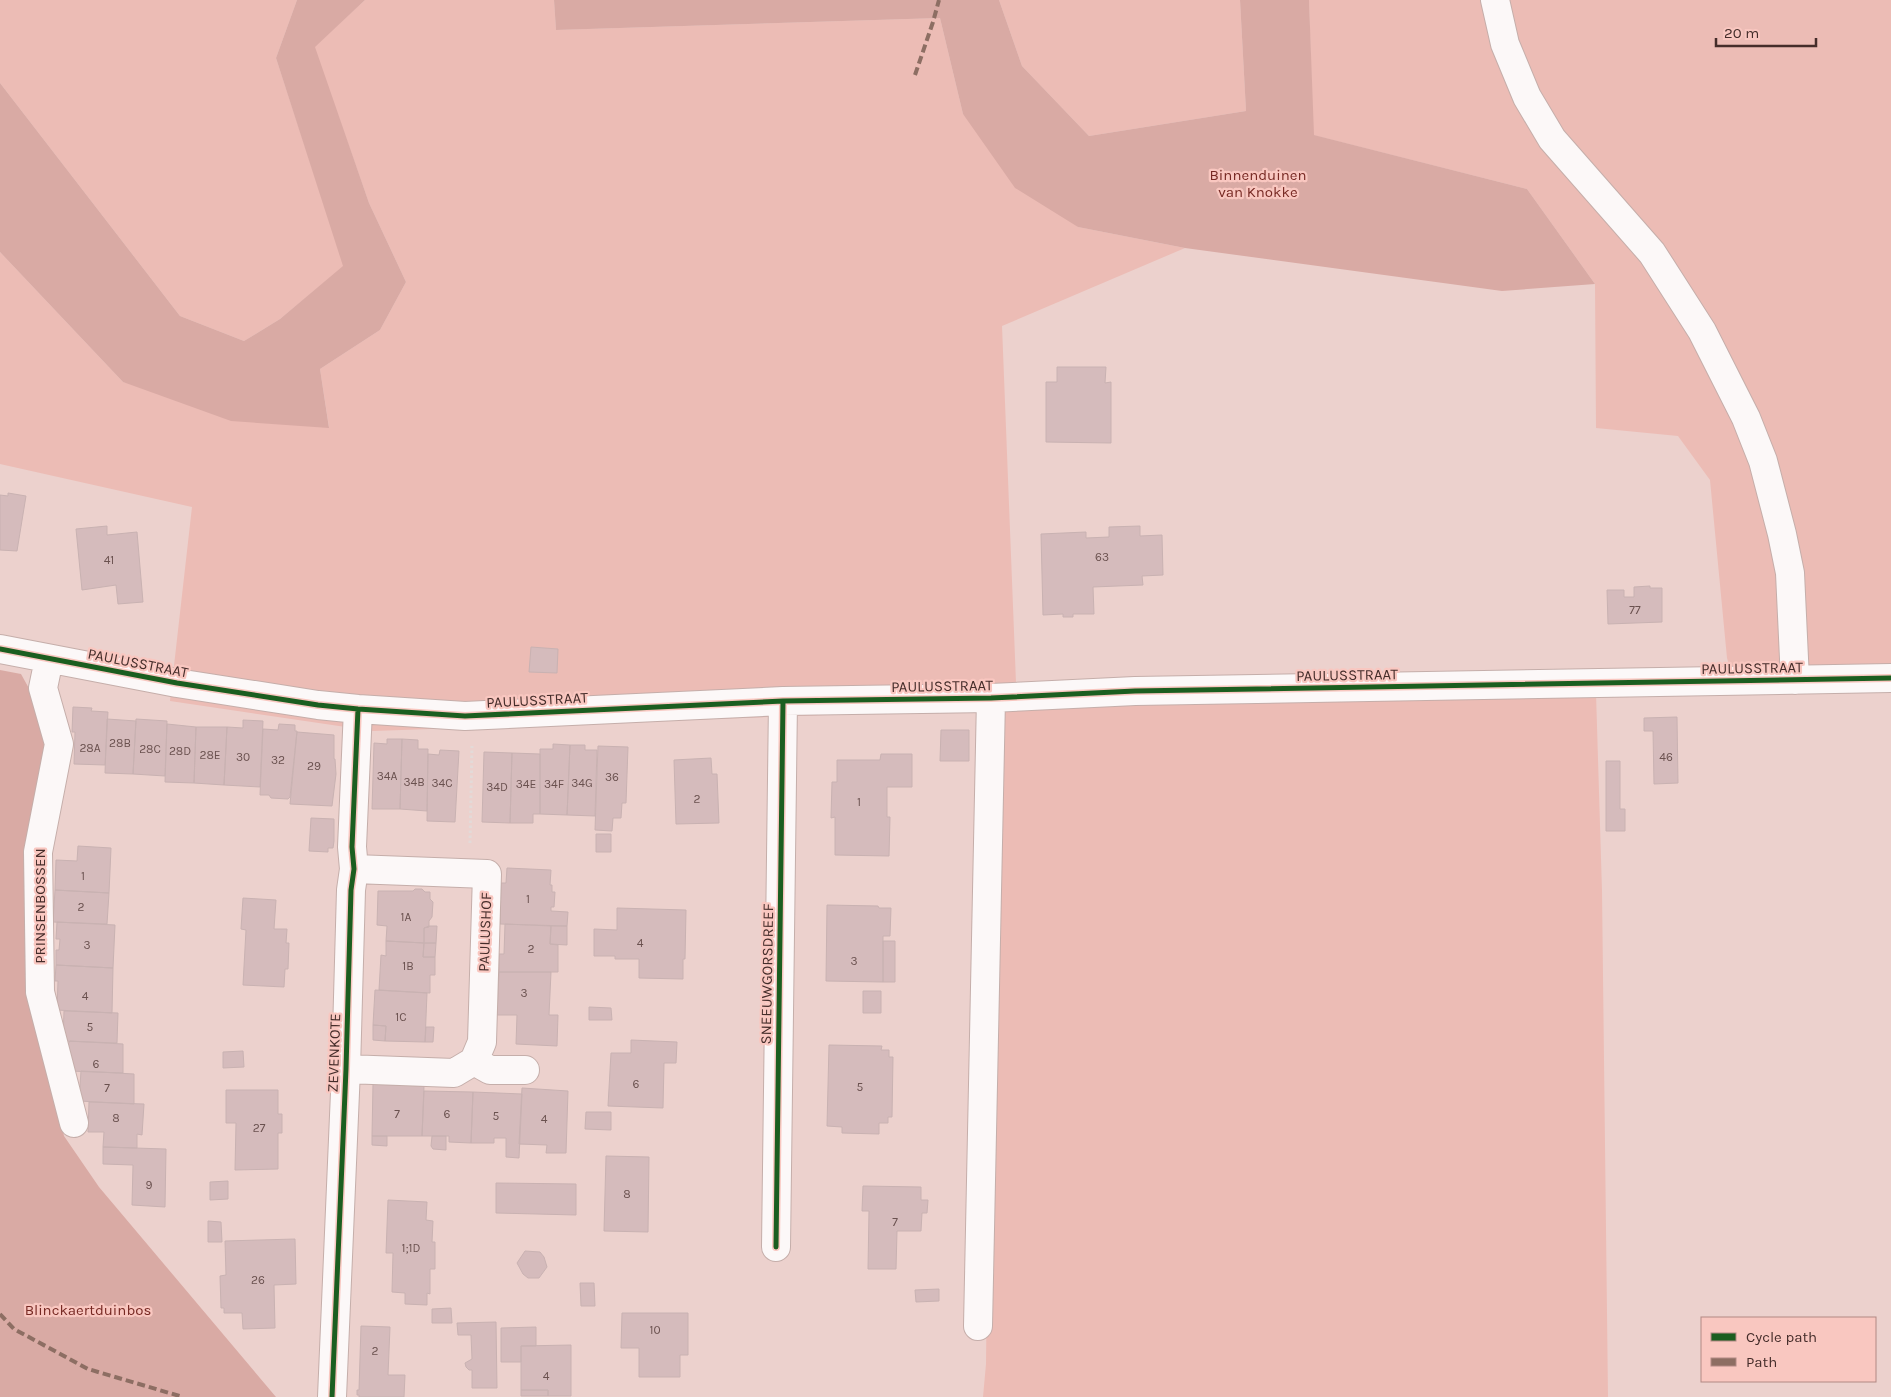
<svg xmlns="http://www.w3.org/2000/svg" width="1891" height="1397" font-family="Karla,sans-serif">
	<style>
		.green { fill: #ecbcb5 }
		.forest { fill: #d9aaa4 }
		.building { fill: #d5bbbc; stroke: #c9b2b2 }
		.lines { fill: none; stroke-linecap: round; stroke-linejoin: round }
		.minor-casing { stroke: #c5aeaa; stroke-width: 30 }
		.path { stroke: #e3dad8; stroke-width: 3; stroke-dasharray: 2.5 2.5; stroke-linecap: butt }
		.minor { stroke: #fcf8f8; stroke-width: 28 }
		.quiet { stroke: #8d6e63; stroke-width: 4; stroke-dasharray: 8 4; stroke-linecap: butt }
		.cycleway-casing { stroke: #f9c7c0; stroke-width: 8 }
		.cycleway { stroke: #1b5e20; stroke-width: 5 }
		.labels { text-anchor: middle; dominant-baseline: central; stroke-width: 4.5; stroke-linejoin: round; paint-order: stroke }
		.number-label { font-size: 12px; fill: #6a514f }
		.park-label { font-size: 15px; fill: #772923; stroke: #f9c7c0 }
		.street-label { font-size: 15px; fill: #452d2a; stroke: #f9c7c0 }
	</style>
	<rect width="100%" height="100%" fill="#ecd1cd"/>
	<path class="green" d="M0 0H297L276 58 344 266 280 319 244 341 180 316 0 83Z
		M365 0H554L556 30 940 18 963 114 1078 227 1185 248 1002 326 1017 708 1596 693 1602 891 1608 1397H983L986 1364 994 709 373 731 170 701 192 507 0 464V252L123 382 329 427 320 369 380 330 406 282 369 203 314 47Z
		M999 0H1240L1246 111 1089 136 1022 66Z
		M1309 0H1891V690L1737 692 1727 658 1710 480 1678 436 1596 428 1595 284 1527 189 1313 135Z"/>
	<path class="forest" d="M297 0H365L315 47 369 203 406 282 380 330 320 369 329 428 231 421 123 382 0 252V83L180 316 244 341 280 319 343 266 276 58Z
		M554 0H999L1022 66 1089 136 1246 111 1240 0H1309L1314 135 1527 189 1595 284 1502 291 1185 248 1078 227 1015 188 963 114 940 18 556 30Z
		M0 670 21 674 41 710 47 745 31 995 64 1136 99 1187 276 1397H0Z"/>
	<path class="building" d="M1057 367H1106L1105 383 1111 382V443L1046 442V382H1057Z
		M8 493 26 496 17 551 0 550V495L8 496Z
		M107 526V535L137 532 143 602 118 604 116 585 82 590 76 529Z
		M1140 526V536L1162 535 1163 575 1142 576 1143 585 1093 587 1094 614H1073V617H1063V614L1043 615 1041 534 1086 532V538L1109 537V527Z
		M1650 586V588H1662V622L1608 624 1607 590H1624V597H1634V587Z
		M531 647 558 649 557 673 529 672Z
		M73 707 92 708 91 711 108 712 105 765 74 764 75 732H72Z
		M1677 717 1678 783 1654 784 1653 731H1644V718Z
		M107 719 136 721 133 774 105 773Z
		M136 719 167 721 165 776 133 774Z
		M243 720 263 721 260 787 224 785 227 727 243 728Z
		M167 724 196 727 194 783 165 782Z
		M279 724 295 725V731H297L290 797 288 799 271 798 269 795H260L263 729 278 730Z
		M196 727H227L224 785 194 783Z
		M941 730H969V761H940Z
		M297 732 334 735V759H335L336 774 332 806 290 804Z
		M387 739H402L400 809H372L374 743 387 744Z
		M402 739 418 740V749H428L427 811 400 809Z
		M553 744 570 745 567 815 540 814V749H553Z
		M570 745H585V750H597L595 816 567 815Z
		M598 746 628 747 626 803H622L621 818H613L612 831 595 830Z
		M440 750 459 751 455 822 427 821 428 754 439 755Z
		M484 752 512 753 510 823 482 822Z
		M512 753 540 754V814H533V823H510Z
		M881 754H912V787H887V817H890L889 856 835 855V817L831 818 832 782H837V760H880Z
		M711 758 712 774H717L719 823 676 824 674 760Z
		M1606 761H1620V809H1625V831H1606Z
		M311 818 334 819V841L333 848H328V852L309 851Z
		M596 834H611V852H596Z
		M78 846 111 848 109 893 55 890 56 860 77 861Z
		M507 868 551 870 550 885H552V892H555L554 907H551V911L568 912 567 926 500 924 501 883H506Z
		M415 889H422L425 892H430V899L433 902 432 917 429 921V927L424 928V943L386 941 387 926 377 925 378 891H413Z
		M55 890 109 893 107 924 53 922Z
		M243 898 276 900 274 929H287L286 943H289L288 969H285L284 987 243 985 246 930 241 929Z
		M827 905 878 906 879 908H891L890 936H883V982L826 981Z
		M617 908 686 910 685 959H683V979L639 978V959H615V956H594V929L617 930Z
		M57 922 115 925 113 968 56 965V950H59L60 939H56Z
		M505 924 551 926 550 944 558 945V972H499V954H504Z
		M429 926H437L436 943H424V928Z
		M551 926H567V945L550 944Z
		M386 941 424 943 423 957H435V975H430V993L379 990 381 955 386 956Z
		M883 941H895V982H883Z
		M424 943H436L435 957H423Z
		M56 965 113 968 112 1013 57 1010 58 981H55Z
		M499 972H551L549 1015H558L557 1046 516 1044 517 1015H497Z
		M375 990 427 993 425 1042 385 1041 386 1026 373 1025Z
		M863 991H881V1013H863Z
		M589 1007 611 1008 612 1020H589Z
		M64 1011 118 1013 117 1043 63 1041Z
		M373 1025 386 1026 385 1041 373 1040Z
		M426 1027H434L433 1042H425Z
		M631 1040 677 1042 676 1063H664L663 1108 608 1106 611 1053H631Z
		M70 1041 123 1044V1073L69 1071 68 1044Z
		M829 1045 882 1046 881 1050H889V1057H893L892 1117H888V1123H879V1134L842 1133V1127L827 1126Z
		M243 1051 244 1067 223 1068V1052Z
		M81 1071 134 1074V1104L79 1101Z
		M373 1084 424 1086 422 1136H372Z
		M522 1088 568 1091 566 1153H546L547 1145 519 1144Z
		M226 1090H278V1114H282V1133H278V1169L235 1170 236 1123H226Z
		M424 1091 473 1092 471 1143 449 1142V1136H422Z
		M473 1092 522 1094 519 1158 506 1157V1138H494V1143H471Z
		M89 1102 144 1104 142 1135 137 1134V1148L103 1147 104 1132H88Z
		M586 1112H611V1130L585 1129Z
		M372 1136H387V1146L372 1145Z
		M432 1136H446V1150L433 1149 431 1146Z
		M103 1147 166 1149 165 1207 132 1205 133 1165 103 1164Z
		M606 1156 649 1157 648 1232 604 1231Z
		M228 1181V1199L210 1200V1182Z
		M496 1183 576 1184V1215L496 1213Z
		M863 1186 921 1187V1200H928L927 1213H922L921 1231H897L896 1269H868L869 1211H862Z
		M388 1200 427 1202 426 1220 433 1221 432 1242H435V1269H430V1294L427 1293V1305L405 1304V1293L392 1292 393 1253H386Z
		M208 1221 221 1222 222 1242H208Z
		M295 1239 296 1284 274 1285 275 1328 243 1329 242 1313H224V1308H221L220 1276 226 1275 225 1241Z
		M525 1251 540 1252 544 1257 547 1267 539 1278H528L523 1274 517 1263Z
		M580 1283H594L595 1306H581Z
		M939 1289V1301L916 1302 915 1290Z
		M451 1308 452 1323H432V1309Z
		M622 1313H688V1355H680V1377H639V1348H621Z
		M496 1322 497 1388H472V1370H469L466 1367 465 1363 472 1359 471 1335H458L457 1323Z
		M361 1326 390 1327 388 1375H405L404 1397H359V1395H357V1390H359Z
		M536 1327V1346H521V1362H501V1328Z
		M571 1345V1396H548V1390H521V1346Z
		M521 1390H548V1396H521Z"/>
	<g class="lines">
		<defs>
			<path id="minor" d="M1495 0 1505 44 1527 97 1552 139 1652 253 1702 331 1746 418 1763 461 1782 534 1790 573 1795 680
				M0 649 177 683 318 705 358 709 465 716 783 701 991 698 1135 691 1891 678
				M49 659 43 688 59 744 38 852 40 992 74 1123
				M474 1061 490 1070H525
				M346 1069 454 1073 474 1061 482 1042 487 874 354 869
				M776 1247 783 701
				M978 1326 991 698
				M332 1397 346 1069 351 890 354 869 352 847 358 709"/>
		</defs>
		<use href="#minor" class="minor-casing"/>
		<path class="path" d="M470 843 472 746"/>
		<use href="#minor" class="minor"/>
		<path class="quiet" d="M915 75 933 22 939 0
			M0 1314 14 1329 88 1369 183 1397"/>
		<defs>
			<path id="cycleway" d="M0 649 177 683 318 705 358 709 465 716 783 701 991 698 1135 691 1891 678
				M776 1247 783 701
				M332 1397 346 1069 351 890 354 869 352 847 358 709"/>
		</defs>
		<use href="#cycleway" class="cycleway-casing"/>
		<use href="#cycleway" class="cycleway"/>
	</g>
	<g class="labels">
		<g class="number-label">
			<text x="1102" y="557">63</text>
			<text x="109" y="560">41</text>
			<text x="1635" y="610">77</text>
			<text x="120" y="743">28B</text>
			<text x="90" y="748">28A</text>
			<text x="150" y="749">28C</text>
			<text x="180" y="751">28D</text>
			<text x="210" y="755">28E</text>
			<text x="243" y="757">30</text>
			<text x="1666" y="757">46</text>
			<text x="278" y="760">32</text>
			<text x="314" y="766">29</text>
			<text x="387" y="776">34A</text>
			<text x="612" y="777">36</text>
			<text x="414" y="782">34B</text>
			<text x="442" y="783">34C</text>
			<text x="582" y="783">34G</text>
			<text x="526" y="784">34E</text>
			<text x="554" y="784">34F</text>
			<text x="497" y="787">34D</text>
			<text x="697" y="799">2</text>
			<text x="859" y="802">1</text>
			<text x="83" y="876">1</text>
			<text x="528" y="899">1</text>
			<text x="81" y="907">2</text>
			<text x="406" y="917">1A</text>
			<text x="640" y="943">4</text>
			<text x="87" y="945">3</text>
			<text x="531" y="949">2</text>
			<text x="854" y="961">3</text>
			<text x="408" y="966">1B</text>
			<text x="524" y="993">3</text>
			<text x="85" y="996">4</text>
			<text x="401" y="1017">1C</text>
			<text x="90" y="1027">5</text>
			<text x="96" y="1064">6</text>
			<text x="636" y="1084">6</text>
			<text x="860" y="1087">5</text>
			<text x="107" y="1088">7</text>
			<text x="397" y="1114">7</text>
			<text x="447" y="1114">6</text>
			<text x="496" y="1116">5</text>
			<text x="116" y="1118">8</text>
			<text x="544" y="1119">4</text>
			<text x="259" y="1128">27</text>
			<text x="149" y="1185">9</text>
			<text x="627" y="1194">8</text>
			<text x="895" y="1222">7</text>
			<text x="411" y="1248">1;1D</text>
			<text x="258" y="1280">26</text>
			<text x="655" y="1330">10</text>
			<text x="375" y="1351">2</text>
			<text x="546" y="1376">4</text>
		</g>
		<g class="park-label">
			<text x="1258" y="175">Binnenduinen<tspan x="1258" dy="17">van Knokke</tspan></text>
			<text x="88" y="1310">Blinckaertduinbos</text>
		</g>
		<g class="street-label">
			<text transform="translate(138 663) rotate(11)">PAULUSSTRAAT</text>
			<text transform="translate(1752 668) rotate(-1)">PAULUSSTRAAT</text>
			<text transform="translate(1347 675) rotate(-1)">PAULUSSTRAAT</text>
			<text transform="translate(942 686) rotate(-1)">PAULUSSTRAAT</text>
			<text transform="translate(537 700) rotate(-3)">PAULUSSTRAAT</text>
			<text transform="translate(40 906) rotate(-90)">PRINSENBOSSEN</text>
			<text transform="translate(485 932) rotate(-88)">PAULUSHOF</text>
			<text transform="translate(767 974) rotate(-89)">SNEEUWGORSDREEF</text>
			<text transform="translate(334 1053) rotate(-88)">ZEVENKOTE</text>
		</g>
	</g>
	<rect x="1701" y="1317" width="175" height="65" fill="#f9c7c0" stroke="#b18984"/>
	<rect x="1711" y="1333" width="25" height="8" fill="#1b5e20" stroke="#b18984"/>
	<text x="1746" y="1342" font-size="15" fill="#452d2a">Cycle path</text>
	<rect x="1711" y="1358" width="25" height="8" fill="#8d6e63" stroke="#b18984"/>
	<text x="1746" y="1367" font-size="15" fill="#452d2a">Path</text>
	<path d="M1716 38v8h100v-8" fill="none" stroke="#452d2a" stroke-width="2.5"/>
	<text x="1724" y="38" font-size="15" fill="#452d2a" stroke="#f9c7c0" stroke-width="4" paint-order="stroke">20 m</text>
</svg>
